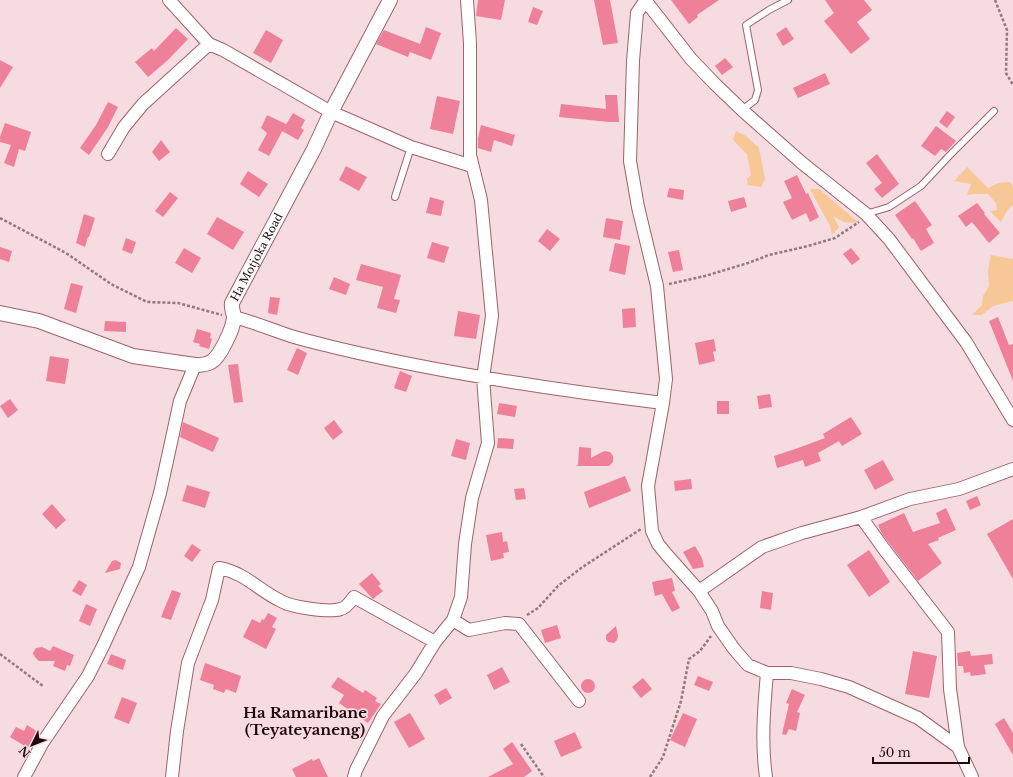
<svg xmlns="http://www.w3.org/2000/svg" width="1013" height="777" font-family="'Libre Baskerville',serif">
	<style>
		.green { fill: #f8c796 }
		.building { fill: #ef8099 }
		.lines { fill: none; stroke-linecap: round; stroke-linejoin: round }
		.service-casing { stroke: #9c626e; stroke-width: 8 }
		.minor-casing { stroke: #9c626e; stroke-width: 14 }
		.tertiary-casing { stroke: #9c626e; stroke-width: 16 }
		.path { stroke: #91797e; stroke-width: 2.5; stroke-dasharray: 3 2; stroke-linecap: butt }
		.service { stroke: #fff; stroke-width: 6 }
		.minor { stroke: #fff; stroke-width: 12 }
		.tertiary { stroke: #fff; stroke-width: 14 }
		.labels { text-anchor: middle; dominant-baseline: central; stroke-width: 3.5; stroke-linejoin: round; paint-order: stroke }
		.street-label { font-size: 11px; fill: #1f090e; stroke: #f6dbe0 }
		.district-label { font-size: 15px; font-weight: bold; fill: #1f090e; stroke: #f6dbe0 }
	</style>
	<rect width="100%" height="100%" fill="#f6dbe0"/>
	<path class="green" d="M736 131 746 136 759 148 765 179 761 187 748 185 747 179 751 175 747 154 733 140Z
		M967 167 988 188 998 183 1010 182 1013 187V205L1007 211 1001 222 990 211 997 210 996 203 988 194H974L967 195 971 184 954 181Z
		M810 189H819L859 223 844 222 833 216 839 227 832 235 830 226Z
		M991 255 1013 259V301L993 306 982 315H972L982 305 983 296 989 286 988 270Z"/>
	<path class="building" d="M478 0H505L501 20 476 16Z
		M594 0H610L618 43 603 45Z
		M671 0H719L697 15 698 17 689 24Z
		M825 0H864L872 10 857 22 870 39 851 54 824 21 834 13Z
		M533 7 543 11 537 25 528 22Z
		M426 27 441 33 431 60 410 52 408 57 376 44 384 30 420 44Z
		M786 27 794 39 783 46 776 34Z
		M176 28 188 39 168 60 148 77 135 62 152 48 154 51Z
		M266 30 283 40 271 63 253 53Z
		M725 58 733 67 722 75 715 66Z
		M0 60 13 67 0 88Z
		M825 73 830 84 798 98 793 88Z
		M605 95H617L619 122H609L559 117 561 104 606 109Z
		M437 96 460 101 453 134 430 129Z
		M108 102 118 107 108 127 89 155 80 148 96 125Z
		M947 111 955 117 947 128 939 122Z
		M293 113 305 120 301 128 304 130 298 140 282 131Z
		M267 115 286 124 269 156 258 150 267 133 261 128Z
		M5 123 31 132 25 151 19 149 14 167 4 163 11 145 0 142V137Z
		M481 125 515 135 512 146 494 140 491 152 478 148V138Z
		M936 126 956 141 946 152 941 149 935 156 921 146Z
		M161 140 170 152 159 161 152 152Z
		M877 154 899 184 882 198 874 189 882 183 866 163Z
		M346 166 367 177 359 191 339 180Z
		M248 171 268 184 259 197 240 184Z
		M797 175 806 194 808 193 819 217 810 222 806 213 792 220 783 202 792 198 784 181Z
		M669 188 684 190 683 200 667 197Z
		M170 192 178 198 163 217 155 211Z
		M430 197 444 201 441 216 426 213Z
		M744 197 747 207 731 212 728 201Z
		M915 201 932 225 926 229 934 243 921 251 913 238 912 239 895 215Z
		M977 203 985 213 984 214 1000 233 989 243 972 222 966 227 958 216Z
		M84 214 95 218 89 237H88L85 247 76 243Z
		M217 217 244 232 233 250 207 234Z
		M606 218 623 221 620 240 603 237Z
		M547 229 560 239 550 251 538 241Z
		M126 238 136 242 132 254 122 250Z
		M432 242 449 247 444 263 427 258Z
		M615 243 630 246 625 275 609 271Z
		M0 247 12 251 9 262 0 259Z
		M184 248 201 258 192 273 175 263Z
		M851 248 860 259 852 265 843 254Z
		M679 250 683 270 673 272 668 252Z
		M361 264 401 275 394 299 400 300 396 313 377 308 383 287 356 280Z
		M334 277 350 284 346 295 329 289Z
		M71 283 83 286 76 313 64 309Z
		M270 297 280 298 277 315 268 313Z
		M635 308 636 327 623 328 622 309Z
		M458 311 480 315 476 339 454 336Z
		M998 317 1009 345 1013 344V381L989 321Z
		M105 321 126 322V332L104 331Z
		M197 329 211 333 210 338 212 339 209 349 199 346 200 344 193 342Z
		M714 339 716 351 713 352 715 361 699 365 695 343Z
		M297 348 307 353 298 375 287 370Z
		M50 356 69 359 65 384 46 381Z
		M238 364 243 402 234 403 228 365Z
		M400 371 412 376 406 392 394 388Z
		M770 394 772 407 759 409 757 396Z
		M10 399 18 410 8 418 0 406Z
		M717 401H729V414H717Z
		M499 403 517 406 515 417 497 414Z
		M851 417 862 434 842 446 839 441 818 453 821 461 805 467 803 460 777 468 774 456 798 448 825 438 823 434Z
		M334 420 343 432 333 440 324 428Z
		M183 422 219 438 213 452 180 437Z
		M498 438 514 439 513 449 497 448Z
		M456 439 470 443 466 460 451 456Z
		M579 447 591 448V458L604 451 610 452 613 456V462L609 466H576L578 465Z
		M883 460 894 480 875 490 864 470Z
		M625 476 631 491 589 508 584 492Z
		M691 479 692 489 675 491 674 481Z
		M187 485 210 492 205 508 182 501Z
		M524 488 526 499 516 500 514 489Z
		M977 496 981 505 970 510 966 501Z
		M52 504 66 520 56 529 42 514Z
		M946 508 956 530 938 538 939 540 928 544 942 563 918 581 882 534 878 525 904 513 913 532 940 523 936 513Z
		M1013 519V579L987 534Z
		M502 532 503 542 507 541 509 552 503 553 504 558 491 561 486 535Z
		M192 544 201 550 192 562 184 556Z
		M695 546 702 558 704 567 693 569 683 552Z
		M869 550 890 582 869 597 847 565Z
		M116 560 121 563 120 569 105 573 112 561Z
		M372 573 381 584 378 586 383 591 373 599 359 584Z
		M672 578 675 591 672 592 680 608 672 612 662 594 655 596 652 582Z
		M79 580 87 585 81 596 72 591Z
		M172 590 181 593 171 620 161 617Z
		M762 591 773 593 771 610 760 608Z
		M86 604 97 609 90 626 79 621Z
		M268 613 277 618 272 627 276 629 266 649 243 637 252 619 260 623 262 619 264 620Z
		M557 625 561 638 545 643 541 630Z
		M616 626 618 636 617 640 614 643 608 642 606 639V635Z
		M53 646 74 655 70 666 67 665 65 671 53 666 55 661H39L34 656 33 653 36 648 42 647 50 651Z
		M913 651 937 656 929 698 905 694Z
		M970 651 971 656 992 654 993 664 984 665 986 674 971 676 970 672 964 673 963 666H958L957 653Z
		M111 654 126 660 123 670 107 664Z
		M205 663 241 676 236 693 226 689 224 693 213 689 214 685 200 680Z
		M502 667 510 682 494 690 487 675Z
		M698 676 713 682 709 691 694 685Z
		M338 677 363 693 365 690 377 698 375 701 381 704 368 723 339 703 344 695 331 687Z
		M643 678 652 689 641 698 632 687Z
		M581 686a7 7 0 1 1 14 0a7 7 0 1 1-14 0Z
		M446 688 452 698 440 705 434 695Z
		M792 689 805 695 797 712 800 713 796 731 789 729 786 735 782 734 789 704 786 703Z
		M122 697 137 703 129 724 114 718Z
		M410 713 425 739 409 748 394 722Z
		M683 713 697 719 685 747 670 740Z
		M1004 718 1013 733V755L995 724Z
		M27 725 38 732 28 748 10 737 16 727 24 731Z
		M575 732 582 748 561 757 554 741Z
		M512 742 532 771 524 777H488L513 764 503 749Z
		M319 758 328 777H296L292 769 312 759 313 761Z"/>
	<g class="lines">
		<defs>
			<path id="service" d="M742 110 755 100 758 90 746 25 769 10 788 0
				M395 197 411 147
				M866 214 889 207 921 186 949 156 994 111"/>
			<path id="minor" d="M169 0 209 44 223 50 331 112 411 147 472 166
				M645 0 691 59 715 84 742 110 802 163 866 214 889 239 966 342 1013 420
				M645 1 637 13 633 61 630 161 638 207 657 286 666 379 663 403
				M108 154 124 127 143 104 209 44
				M234 317C254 322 272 330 291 336 307 341 325 345 341 349 447 374 555 390 663 403L648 486 652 531 658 544 667 555 699 591 762 547 802 533 861 517 910 499 959 489 1013 469
				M861 517 884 549 948 632 950 689 958 747
				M699 591 712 611 718 626 734 649 748 665 767 673H791L821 679 849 687 918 718 958 747 972 777
				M453 620 469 630 505 623 519 624 579 701
				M24 777 43 742 88 676 104 644 139 567 160 493 180 401 195 365
				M172 777 177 731 188 663 212 600 219 568C246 573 258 590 281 601 291 607 329 613 341 609 346 608 351 601 354 597L435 642
				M354 777 356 770 383 716 416 673 435 642 453 620 461 597 465 544 472 498 488 443 483 378 492 316 481 200 470 155V43L467 0
				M766 777C761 742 764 708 767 673"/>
			<g id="tertiary">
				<path id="s1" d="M0 313 39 321 133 356 195 365C201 365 206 365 211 362 220 357 233 329 234 318 234 313 231 309 232 303L314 149 331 112 390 0"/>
			</g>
		</defs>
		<use href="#service" class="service-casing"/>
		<use href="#minor" class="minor-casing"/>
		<use href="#tertiary" class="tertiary-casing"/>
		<path class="path" d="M995 0 1007 30 1006 73 1013 85
			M0 218 66 253 111 284 147 302 178 303 222 315
			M669 284 705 276 748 263 769 255 808 246 835 238 859 222
			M527 615 538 608 558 586 581 568 641 529
			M0 654 43 686
			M521 744 544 777
			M650 777 663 757 681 701 689 659 700 651 711 636"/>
		<use href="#service" class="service"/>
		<use href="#minor" class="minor"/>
		<use href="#tertiary" class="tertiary"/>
	</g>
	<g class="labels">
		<g class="street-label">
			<text stroke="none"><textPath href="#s1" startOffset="337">Ha Motjoka Road</textPath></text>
		</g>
		<g class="district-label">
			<text x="305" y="712">Ha Ramaribane<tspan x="305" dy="17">(Teyateyaneng)</tspan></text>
		</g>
	</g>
	<g transform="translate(32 745) rotate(227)" stroke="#f6dbe0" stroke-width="3" paint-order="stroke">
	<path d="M0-3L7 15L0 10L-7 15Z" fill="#1f090e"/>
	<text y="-6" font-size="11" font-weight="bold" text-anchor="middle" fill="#1f090e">N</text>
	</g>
	<path d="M873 757v6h96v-6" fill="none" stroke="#1f090e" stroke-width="2"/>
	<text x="879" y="757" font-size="12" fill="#1f090e" stroke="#f6dbe0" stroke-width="3" paint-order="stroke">50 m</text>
</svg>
